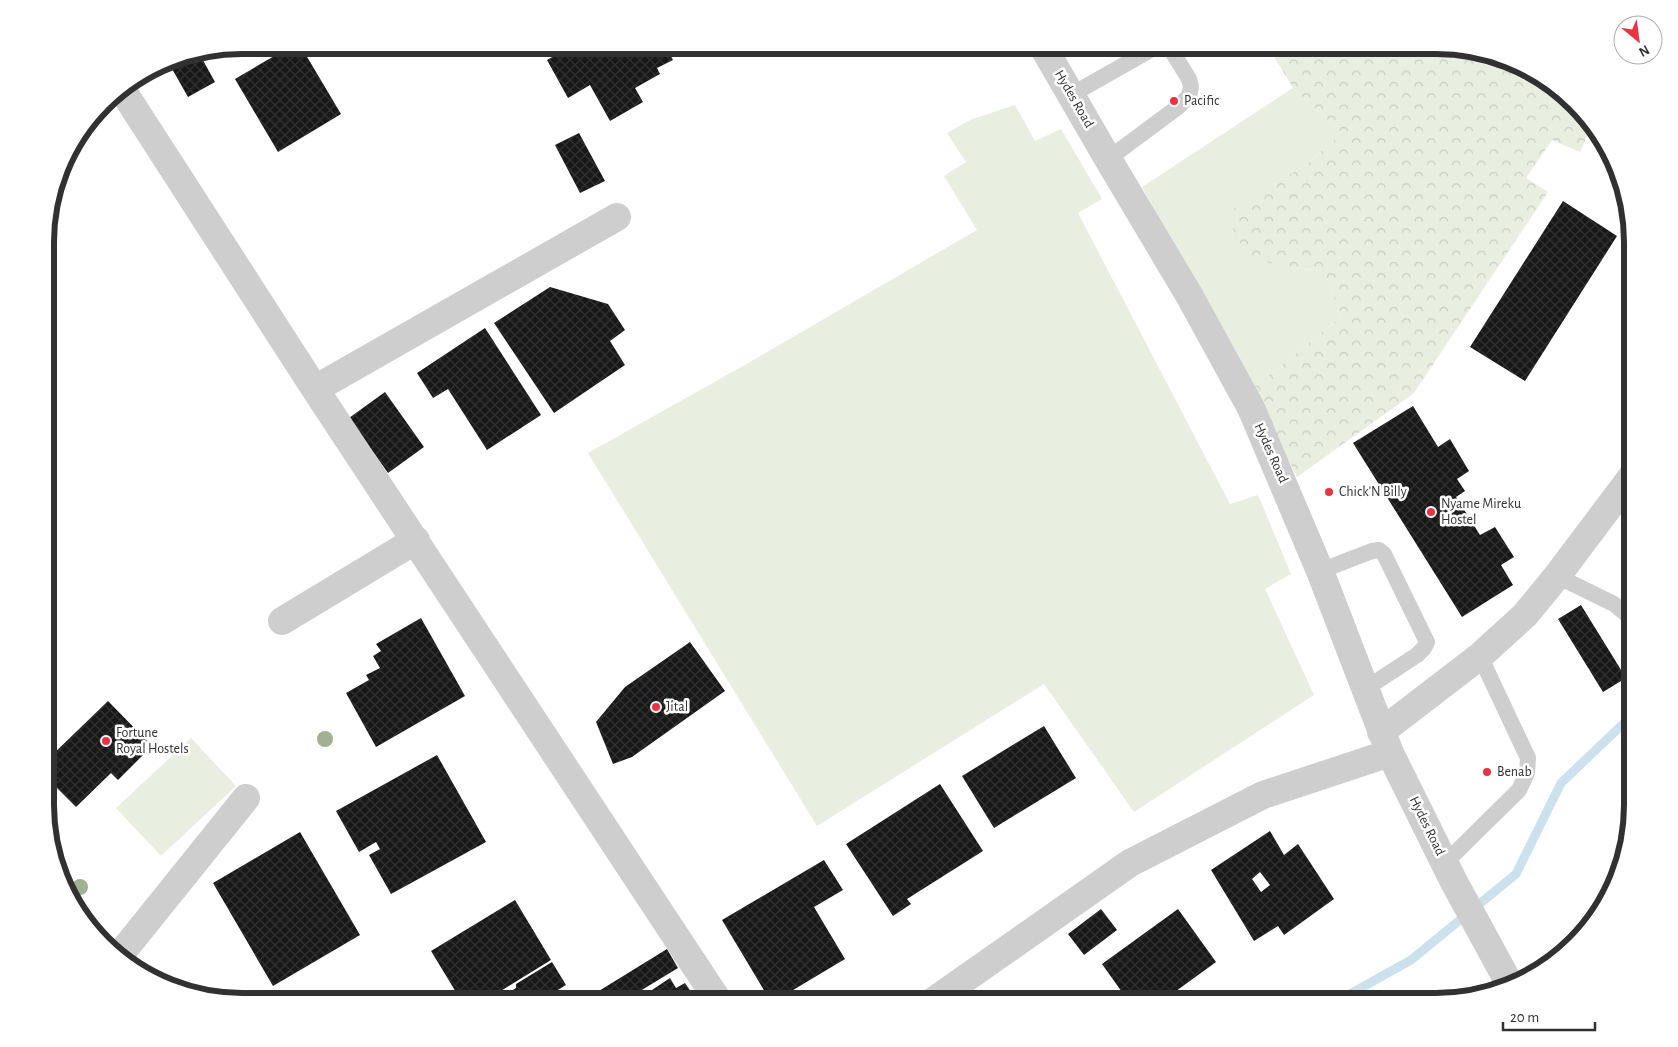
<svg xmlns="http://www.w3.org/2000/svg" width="1678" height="1047" font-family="'Alegreya Sans',sans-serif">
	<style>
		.grass { fill: #e8eee0 }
		.forest { fill: url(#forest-crowns) }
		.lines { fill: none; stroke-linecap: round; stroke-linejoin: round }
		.stream { stroke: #cce1ee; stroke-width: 9 }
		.building { fill: url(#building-cross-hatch); fill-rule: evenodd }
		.service { stroke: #cecece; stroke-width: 16 }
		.minor { stroke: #cecece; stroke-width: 28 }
		.tree { fill: #a2b094 }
		.poi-dot { fill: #e93342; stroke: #fff; stroke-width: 2 }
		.labels { text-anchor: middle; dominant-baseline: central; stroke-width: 5; stroke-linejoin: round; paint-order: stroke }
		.street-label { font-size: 14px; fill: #313131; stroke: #fff }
		.poi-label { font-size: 14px; fill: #313131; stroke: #fff; text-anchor: start }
		.rim { fill: none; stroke: #313131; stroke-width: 6 }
	</style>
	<defs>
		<pattern id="forest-crowns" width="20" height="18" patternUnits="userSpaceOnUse" patternTransform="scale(1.25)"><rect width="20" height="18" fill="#e8eee0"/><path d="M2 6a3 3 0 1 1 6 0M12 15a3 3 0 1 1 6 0" fill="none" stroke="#c7cdc1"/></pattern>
		<pattern id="building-cross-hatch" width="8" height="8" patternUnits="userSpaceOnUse" patternTransform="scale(1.25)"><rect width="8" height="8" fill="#181818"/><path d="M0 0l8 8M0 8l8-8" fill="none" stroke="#313131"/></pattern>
	</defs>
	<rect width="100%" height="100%" fill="#fff"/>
	<path class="grass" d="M1293 88 1342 133 1307 164 1226 214 1285 267 1323 271 1342 316 1252 389 1142 187Z
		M1015 105 1035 141 1061 129 1102 199 1078 213 1230 504 1258 495 1291 574 1265 589 1314 695 1134 812 1044 684 817 826 588 453 750 362 977 230 944 176 966 162 947 133 970 120Z
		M191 738 236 786 161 856 116 808Z"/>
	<path class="forest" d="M1267 45H1437L1488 52 1545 78 1591 127 1580 152 1552 140 1526 178 1548 192 1414 393 1297 477 1252 389 1342 316 1323 271 1285 267 1248 257 1225 214 1307 164 1342 133 1293 88Z"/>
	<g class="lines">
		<path class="stream" d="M1341 1002 1350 994 1411 960 1516 874 1561 783 1623 724 1633 722"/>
	</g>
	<path class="building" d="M293 45H300L341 114 278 152 235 79Z
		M573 45H665L673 60 657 68 660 74 635 88 643 102 610 121 590 85 568 98 547 60Z
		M199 53 215 82 188 97 167 60Z
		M579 133 605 181 580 193 555 145Z
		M1563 201 1617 236 1525 381 1470 347Z
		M550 287 608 304 625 330 610 341 625 365 554 413 494 323Z
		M485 328 541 415 487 450 448 389 433 398 417 373Z
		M385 392 424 447 388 473 349 418Z
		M1413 406 1438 447 1450 439 1469 471 1457 479 1465 491 1456 497 1480 535 1495 527 1514 557 1501 565 1513 585 1462 617 1353 443Z
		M1581 605 1626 678 1603 692 1558 619Z
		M421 618 465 696 376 747 346 693 369 680 366 675 380 668 373 656 381 651 376 644Z
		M690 642 725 691 632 757 613 764 596 722 625 687Z
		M108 701 152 746 118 780 111 773 76 807 47 778V760Z
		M1044 726 1076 778 994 828 962 776Z
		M437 755 486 842 391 894 369 855 380 849 376 842 359 852 336 811Z
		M940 784 983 851 907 899 911 904 893 916 846 844Z
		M1270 831 1284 855 1298 844 1334 899 1284 935 1278 926 1254 941 1211 870ZM1260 872 1270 885 1261 892 1252 879Z
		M300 832 360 935 273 986 213 883Z
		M824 860 843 890 814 907 845 959 773 1002H771L722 920Z
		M515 900 551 960 491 997 494 1002 516 988V984L552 962 566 985 538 1002H462L431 951Z
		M1101 909 1117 930 1084 955 1068 934Z
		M1178 909 1216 962 1161 1002H1129L1102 964Z
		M667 949 678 968 622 1002H581Z
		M670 978 676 988 685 983 698 1002H634Z"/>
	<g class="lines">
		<path class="service" d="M1071 95 1159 45
			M1108 159 1178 107 1189 96 1191 87 1189 79 1170 48 1166 45
			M1320 571 1372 551 1379 550 1384 554 1427 642 1424 648 1417 655 1365 689
			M1557 576 1614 604 1633 620
			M1445 863 1519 790 1527 773 1528 758 1480 656"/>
		<path class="minor" d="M1042 45 1108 159 1189 295 1251 408 1320 571 1390 753 1454 882 1509 983
			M121 88 315 389 719 1002
			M315 389 617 217
			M282 621 416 540
			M1381 732 1480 656 1525 615 1557 576 1633 475
			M119 956 246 798
			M932 1002 1130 863 1263 795 1390 753"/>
	</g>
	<g class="tree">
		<circle cx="325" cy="739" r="8"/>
		<circle cx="80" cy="887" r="8"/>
	</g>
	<g class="poi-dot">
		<circle cx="1174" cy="101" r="5"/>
		<circle cx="1329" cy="492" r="5"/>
		<circle cx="1431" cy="512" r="5"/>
		<circle cx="656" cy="707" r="5"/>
		<circle cx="106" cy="741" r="5"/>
		<circle cx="1487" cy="772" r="5"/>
	</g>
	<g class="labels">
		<g class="street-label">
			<text transform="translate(1074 99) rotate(60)">Hydes Road</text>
			<text transform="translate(1271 453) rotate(66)">Hydes Road</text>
			<text transform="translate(1427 826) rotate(64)">Hydes Road</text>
		</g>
		<g class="poi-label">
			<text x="1184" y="101">Pacific</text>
			<text x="1339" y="492">Chick'N Billy</text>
			<text x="1441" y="504">Nyame Mireku<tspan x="1441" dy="16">Hostel</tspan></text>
			<text x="666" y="707">Jital</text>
			<text x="116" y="733">Fortune<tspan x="116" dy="16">Royal Hostels</tspan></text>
			<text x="1497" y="772">Benab</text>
		</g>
	</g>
	<path d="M0 0H1678V1047H0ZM242 54H1436A188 188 0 0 1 1624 242V805A188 188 0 0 1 1436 993H242A188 188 0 0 1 54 805V242A188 188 0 0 1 242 54Z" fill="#fff" fill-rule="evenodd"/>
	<path class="rim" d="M242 54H1436A188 188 0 0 1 1624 242V805A188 188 0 0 1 1436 993H242A188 188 0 0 1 54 805V242A188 188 0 0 1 242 54Z"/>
	<g transform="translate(1638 40) rotate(151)"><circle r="24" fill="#ffffff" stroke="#adadad"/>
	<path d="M0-4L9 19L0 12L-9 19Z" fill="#e93342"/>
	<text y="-8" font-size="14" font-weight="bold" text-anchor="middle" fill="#313131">N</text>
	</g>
	<path d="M1503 1022v8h92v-8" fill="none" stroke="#313131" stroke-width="2.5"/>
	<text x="1510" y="1022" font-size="15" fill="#313131" stroke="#ffffff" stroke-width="4" paint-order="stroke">20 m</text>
</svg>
